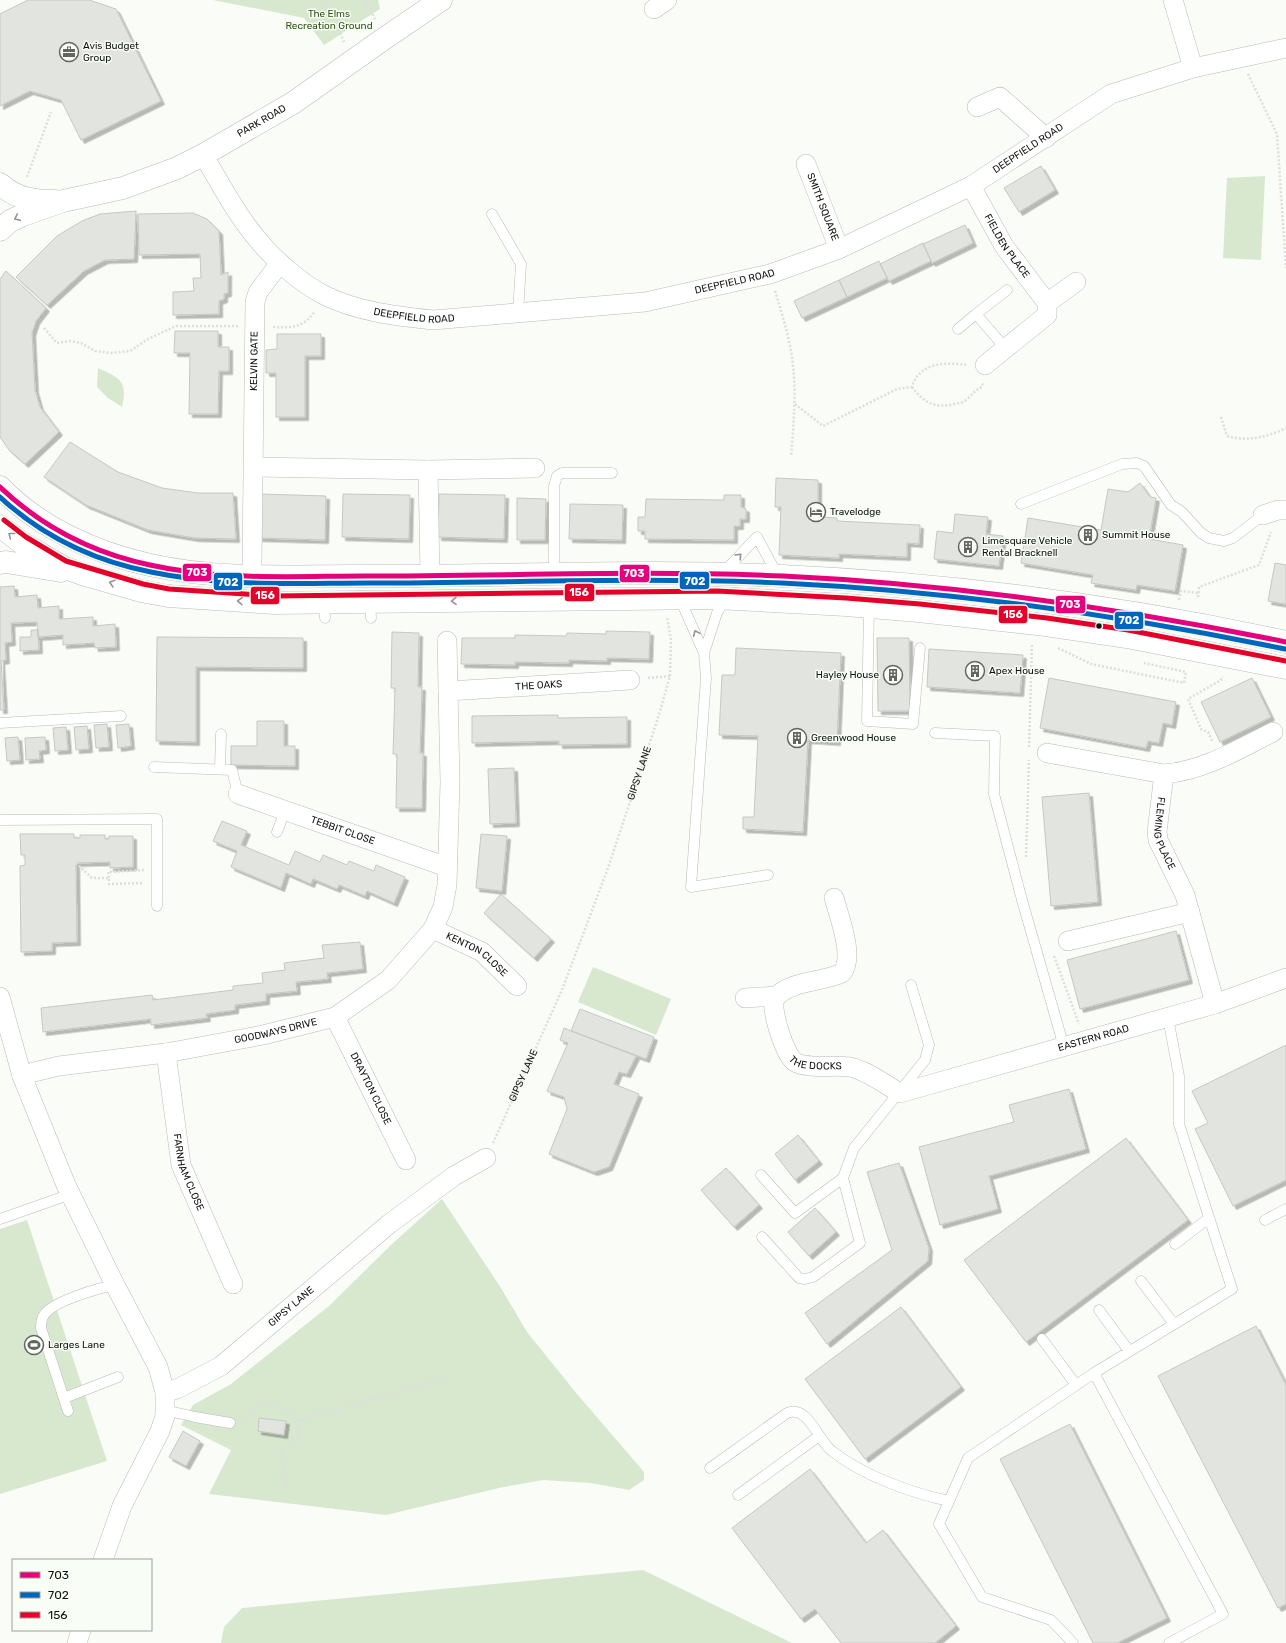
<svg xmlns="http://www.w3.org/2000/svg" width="1286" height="1643" font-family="Rubik,sans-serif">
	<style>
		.green { fill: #d8e8cf }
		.building { fill: #e2e4e0; stroke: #c6c8c5; filter: url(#shadow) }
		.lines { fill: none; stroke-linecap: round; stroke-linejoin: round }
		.lane-casing { stroke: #babcb8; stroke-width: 11 }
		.street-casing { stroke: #babcb8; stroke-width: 20 }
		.secondary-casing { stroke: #babcb8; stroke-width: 23 }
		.primary-casing { stroke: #babcb8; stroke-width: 23 }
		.path { stroke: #dddedd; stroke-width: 2.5; stroke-dasharray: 2 2; stroke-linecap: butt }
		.lane { stroke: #fefffe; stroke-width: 10 }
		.street { stroke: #fefffe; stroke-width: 19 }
		.secondary { stroke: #fefffe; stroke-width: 22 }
		.primary { stroke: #fefffe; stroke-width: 22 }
		.bus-1-casing { stroke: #f8fef5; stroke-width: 8 }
		.bus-2-casing { stroke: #f8fef5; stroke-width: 8 }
		.bus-3-casing { stroke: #f8fef5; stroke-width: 8 }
		.bus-1 { stroke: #e5007d; stroke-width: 5 }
		.bus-2 { stroke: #0065bd; stroke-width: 5 }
		.bus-3 { stroke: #e4002b; stroke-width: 5 }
		.oneway { stroke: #939593 }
		.bus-dot { fill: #111310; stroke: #f8fef5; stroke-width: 1.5 }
		.labels { text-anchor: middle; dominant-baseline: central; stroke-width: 3; stroke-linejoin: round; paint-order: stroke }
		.park-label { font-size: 10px; fill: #2f5314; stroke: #f8fef5 }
		.poi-label { font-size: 10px; fill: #111310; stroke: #f8fef5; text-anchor: start }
		.street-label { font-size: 10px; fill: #111310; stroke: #f8fef5 }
		.line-badge { stroke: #f8fef5; stroke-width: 1.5 }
		.badge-label { font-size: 11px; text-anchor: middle; font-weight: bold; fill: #fff }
	</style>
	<defs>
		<filter id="shadow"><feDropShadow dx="3.5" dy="3.5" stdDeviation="0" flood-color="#0004"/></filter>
	</defs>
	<rect width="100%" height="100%" fill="#f9fcf7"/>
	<path class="green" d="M213 0H378L380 9 324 45 304 18Z
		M1265 176 1261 260 1223 258 1227 178Z
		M98 368C120 378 128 381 122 407L108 398 97 387Z
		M593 967 671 999 656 1035 578 1002Z
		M442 1199 501 1288 527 1332 577 1394 644 1472V1480L629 1490 591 1483 543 1480 499 1488 386 1515 209 1494 231 1450 181 1425 193 1405 231 1384 329 1306 392 1244Z
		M27 1220 107 1461 0 1494V1229Z
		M643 1570 792 1643H221L224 1627 242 1608Z"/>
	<path class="building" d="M28 0H89L116 9 161 101 81 140 61 100 30 91 0 106V14Z
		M1041 166 1055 190 1019 212 1004 188Z
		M136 211 134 259 105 260 84 271 47 305 16 277 57 236 82 221 100 214Z
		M193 213 207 219 219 231 221 275 228 272V293L224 294V299L219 301V314L173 315V292L194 291 193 278H201L200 254 139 255 138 214Z
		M965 225 973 243 932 263 923 244Z
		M923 243 931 261 889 281 880 264Z
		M879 261 887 278 847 297 839 280Z
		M6 271 46 308 36 321 32 333 35 390 40 407 59 432 25 464 9 450 0 437V279Z
		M839 280 847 297 802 318 794 301Z
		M175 331H218V347H229V371H219L218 414H189L190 353H174Z
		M277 334H321V356H305V417H276V373H266V350L277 349Z
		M70 442 118 472 162 488 198 493H233L236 539 195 538 148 530 86 505 44 477Z
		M776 478 818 480V517L837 518V521L920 525 919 544 907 543V557L839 554V558L779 555 781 507H775Z
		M1140 483 1150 497 1156 498 1149 539 1183 545 1175 591 1137 585 1136 590 1091 583 1093 575 1021 563 1028 518 1101 530 1108 489 1128 492Z
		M260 494 326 496 325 540 259 538Z
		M343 494 410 495 409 539 342 537Z
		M439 494 505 495 504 539 438 537Z
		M724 495H741V507L746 509V519H740V526H734V540L645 539V531H638V517H645L646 499 724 500Z
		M517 498 546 499 545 540H517Z
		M570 504 623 505 622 540 569 539Z
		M955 514 988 517 986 534 1003 536 999 566 934 559 937 531 953 533Z
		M1275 563 1286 565V604L1268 601Z
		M14 586 15 597 37 595 38 608 59 606V619L93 617V626L115 624 116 647 95 648 94 643 63 645V635L38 637 37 622 11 623 12 642 5 643 6 660 1 661 4 710H0V587Z
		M31 630H38L39 650 20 651V637H31Z
		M606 631 650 632 649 659 607 658V661L569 660V663L515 662V665L461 664 462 638H515V635L566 636 567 633 606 634Z
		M392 632 419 633 418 687H422L420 753H423L422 808H396L397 754H393L395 688H391Z
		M157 637 303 638V668L196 667V742L156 741Z
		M877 638H909L910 711H878Z
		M736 648 841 653 837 742 808 740 803 832 743 829V817H754L758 736 719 735 722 675H735Z
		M929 649 1023 655 1020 693 927 687Z
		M1049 678 1176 702 1172 725 1163 723 1159 743 1148 741 1146 748 1040 728Z
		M1252 678 1271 717 1220 742 1201 702Z
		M558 715V718L627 717V744L559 745V741L472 743V716Z
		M257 721H284V746H295V766L231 765V746H257Z
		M107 724 109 747 96 748 94 725Z
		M129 724 131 746 118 748 116 725Z
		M87 726 89 749 76 750 74 727Z
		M66 727 68 750 55 751 53 728Z
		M18 737 20 760 7 761 5 738Z
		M45 737 46 750 39 751 40 759 26 760 25 738Z
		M514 768 516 823 490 824 488 769Z
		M1089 793 1098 902 1051 906 1042 797Z
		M222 821 247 831 241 845 289 865 295 851 320 862 323 855 347 865 349 861 374 871 376 865 405 877 394 903 367 891 365 896 339 885 337 889 313 879 311 884 286 873 281 888 231 867 237 851 213 841Z
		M20 834H74V838H80V835H105V839H109V836H133V867L110 868V862L76 863 77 942 52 943V951L21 952 20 866 25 865V855H21Z
		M481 834 507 836 502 891 476 888Z
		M501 894 551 939 534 958 484 913Z
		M1176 931 1189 980 1080 1009 1067 960Z
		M360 942 363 969 327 973 328 979 296 982 297 991 266 994V1001L235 1005V1010L206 1014 207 1018 151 1025V1019L43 1032 41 1008 152 995 153 1000 233 990V986L263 983 262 973 285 970 284 963 324 958 322 945Z
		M580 1009 654 1037 646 1059 571 1031Z
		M564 1028 636 1056 627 1074 619 1072 614 1084 639 1094 609 1167 594 1172 549 1154 567 1109 564 1097 547 1091 568 1043 560 1040Z
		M1286 1045V1180L1233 1206 1195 1129 1208 1123 1192 1091Z
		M1069 1089 1086 1149 989 1176 998 1209 940 1225 919 1147 1014 1122 1009 1105Z
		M798 1135 819 1161 795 1180 775 1154Z
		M1126 1138 1188 1220 1026 1342 964 1260Z
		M899 1163 929 1248 928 1261 827 1344 805 1313 892 1250 867 1172Z
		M726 1168 759 1205 734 1227 701 1190Z
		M815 1208 836 1232 809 1256 788 1232Z
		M901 1307 961 1387 865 1459 805 1379Z
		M1256 1326 1286 1385V1604L1278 1608 1158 1376Z
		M259 1418 286 1421 284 1435 258 1431Z
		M1070 1424 1167 1618 1117 1643H1093L1000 1459Z
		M183 1431 200 1441 186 1466 169 1457Z
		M810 1469 866 1543 883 1530 956 1626 935 1643H841L815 1609 801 1619 732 1528Z"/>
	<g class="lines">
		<defs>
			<path id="lane" d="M492 214 521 264 518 313
				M958 329 976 314
				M1006 349 976 314 1007 290
				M1021 504 1122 464 1137 463 1144 466 1171 505 1182 512 1201 533 1209 538 1224 541 1233 538 1263 515
				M724 572 757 537 778 576
				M554 575V486L557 476 562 473H612
				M680 599 704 653 706 678 691 887 768 875
				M324 601 325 618
				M370 601 371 618
				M869 607 867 721 913 724 920 648
				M704 653 717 613 725 599
				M0 723 121 716
				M935 733 995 736 994 794 1022 900 1064 1047
				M154 767 232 770 238 794
				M220 769 221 734
				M0 820 157 819V906
				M277 832 285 811
				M761 1175 795 1213 843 1178 854 1148 925 1060 929 1045 911 985
				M0 1219 71 1194
				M1265 1220 1286 1209
				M762 1237 799 1278 805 1279 813 1277 860 1243 843 1178
				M1175 1244 1209 1218
				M1141 1281 1174 1324
				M1099 1310 1129 1351
				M1042 1339 1076 1385
				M1094 1373 1223 1614 1169 1643
				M64 1398 118 1377
				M165 1410 195 1417 230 1423
				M68 1411 41 1328C41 1323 41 1319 44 1315 53 1301 99 1288 115 1285
				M710 1468 787 1413C808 1404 818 1441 832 1451 862 1475 911 1493 949 1501
				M738 1495 819 1436
				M1073 1643 1051 1620 982 1597 939 1524 968 1458 1094 1373 1232 1289 1179 1124V1076L1168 1018"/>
			<g id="street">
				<path d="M1173 0 1193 68"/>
				<path d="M654 9 667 0"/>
				<path d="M977 107 1000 97 1046 138"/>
				<path id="s2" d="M203 155C220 182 234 211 254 235 271 257 301 284 326 296 359 312 397 316 433 320L645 302 770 274 839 249 971 186 1111 94 1193 68 1286 48"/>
				<path id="s3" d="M806 164 839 249"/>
				<path id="s4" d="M971 186 1004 246 1047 303V315L985 365"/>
				<path d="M1047 303 1076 282"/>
				<path d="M254 467 428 470 535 468"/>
				<path d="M428 470 430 577"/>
				<path d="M1263 515 1278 510H1286"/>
				<path id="s5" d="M252 564 255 302 258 292 280 263"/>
				<path id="s6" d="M448 691 630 680"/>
				<path d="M1047 753 1164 774C1203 771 1239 749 1273 732"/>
				<path id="s7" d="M1164 774 1157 832 1158 840 1185 895 1215 1004"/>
				<path id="s8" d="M238 794 447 867"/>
				<path id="s9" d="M433 929 482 952 517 986"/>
				<path d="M1068 941 1190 912"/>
				<path id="s10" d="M777 996C776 997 774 1001 774 1002 772 1013 785 1056 795 1062 806 1069 836 1065 850 1067 868 1071 884 1084 900 1093L1215 1004 1286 978"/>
				<path d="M0 997 22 1076 66 1185 115 1285 158 1367 165 1392V1416L160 1431 122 1506 103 1560"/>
				<path d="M745 998 777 996C791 981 823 982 842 973 855 957 839 916 834 898"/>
				<path id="s11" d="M335 1017 406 1160"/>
				<path id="s12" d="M166 1053 181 1165 233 1284"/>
				<path id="s13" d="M22 1076 34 1072 59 1066 166 1053 263 1035 335 1017 388 980 433 929 443 907 447 885 450 782 447 641"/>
				<path id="s14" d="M165 1392 177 1389 221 1366 389 1224 454 1176 486 1158"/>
				<path d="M77 1643 81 1630"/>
			</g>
			<g id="secondary">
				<path d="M0 184C16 199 35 201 55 201"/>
				<path id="s15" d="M0 230 10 221 23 215 63 201 123 188 177 168 203 155 293 103 385 38 441 0"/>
			</g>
			<path id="primary" d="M0 487C39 528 96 553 150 565 217 580 286 576 354 576 497 577 640 569 783 576 952 584 1121 606 1286 642
				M0 526 22 543 63 567 82 574 141 591 168 596 274 603 717 598 846 605 919 611 1046 625 1127 637 1286 668
				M0 563 6 562 61 571"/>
		</defs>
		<use href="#lane" class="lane-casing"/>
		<use href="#street" class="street-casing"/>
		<use href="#secondary" class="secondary-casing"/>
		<use href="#primary" class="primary-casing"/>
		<g class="path">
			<path d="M326 0 344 42"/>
			<path d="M365 0 376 21"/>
			<path d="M1248 74 1277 134 1286 268"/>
			<path d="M27 177 51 112"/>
			<path d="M775 291C781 310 787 330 791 351 797 385 794 421 791 456"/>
			<path d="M273 327C291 328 304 328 315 311"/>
			<path d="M44 328 57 343 70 341 81 343 95 351 111 353 130 351 148 339 176 326H238"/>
			<path d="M912 387C923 402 935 409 954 404 958 403 962 403 966 400 972 395 975 390 982 387L983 382"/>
			<path d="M795 404 823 426 897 389 912 387C919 362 946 362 967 365"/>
			<path d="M1221 417 1227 436C1246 442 1268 437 1286 428"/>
			<path d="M1198 597 1199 587 1259 565 1271 532"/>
			<path d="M1179 600 1181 591 1198 593"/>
			<path d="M1058 648 1091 664 1184 683 1186 672 1144 663"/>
			<path d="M648 678 670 676"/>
			<path d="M1212 741 1208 732 1201 729 1188 699 1221 680 1222 676"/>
			<path d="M1029 747 1032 644"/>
			<path d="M1026 857 1029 760"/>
			<path d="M76 863 92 878H109V884L143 883"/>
			<path d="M109 878 108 872 144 870"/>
			<path d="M1054 956 1079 1024"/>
			<path id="s1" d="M493 1143 562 990 608 868 658 718 670 676 671 639 667 617"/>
			<path d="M297 1420 447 1378"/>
			<path d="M244 1425 249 1412 263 1404C288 1410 305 1415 295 1445L281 1449 288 1494"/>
		</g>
		<use href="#lane" class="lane"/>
		<use href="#street" class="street"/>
		<use href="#secondary" class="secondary"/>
		<use href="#primary" class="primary"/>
		<defs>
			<path id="bus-1" d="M0 487C42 527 93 553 150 565 221 581 295 576 367 576 506 576 644 570 783 576 952 584 1120 608 1286 642"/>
			<path id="bus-2" d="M0 497C42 536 95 561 151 572 222 587 295 583 368 583 506 583 644 577 782 583 952 591 1119 615 1285 649"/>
			<path id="bus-3" d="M4 520 26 537 66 561 143 584 169 589 274 596 717 591 846 598 920 604 1047 618 1128 630 1286 661"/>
		</defs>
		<use href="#bus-1" class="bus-1-casing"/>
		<use href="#bus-2" class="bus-2-casing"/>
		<use href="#bus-3" class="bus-3-casing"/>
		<use href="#bus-1" class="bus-1"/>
		<use href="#bus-2" class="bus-2"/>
		<use href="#bus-3" class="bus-3"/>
	</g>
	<defs><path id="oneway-chevron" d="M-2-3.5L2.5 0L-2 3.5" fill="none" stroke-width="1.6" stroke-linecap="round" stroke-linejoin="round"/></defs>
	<g class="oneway">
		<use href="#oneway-chevron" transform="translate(17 218) rotate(155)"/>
		<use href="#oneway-chevron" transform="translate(11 535) rotate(-142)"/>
		<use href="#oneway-chevron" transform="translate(739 556) rotate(-47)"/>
		<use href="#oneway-chevron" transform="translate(112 583) rotate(-164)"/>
		<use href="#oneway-chevron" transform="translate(240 601) rotate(-177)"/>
		<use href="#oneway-chevron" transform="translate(454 601) rotate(179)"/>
		<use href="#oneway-chevron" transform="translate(696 633) rotate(-114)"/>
	</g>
	<defs>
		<symbol id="office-ring" viewBox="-11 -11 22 22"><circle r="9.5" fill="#f8fef5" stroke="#626561" stroke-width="1.5"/><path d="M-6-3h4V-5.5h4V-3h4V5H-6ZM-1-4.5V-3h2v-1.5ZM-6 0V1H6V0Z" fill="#626561"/></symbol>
		<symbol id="hotel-ring" viewBox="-11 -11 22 22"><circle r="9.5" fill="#f8fef5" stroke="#626561" stroke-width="1.5"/><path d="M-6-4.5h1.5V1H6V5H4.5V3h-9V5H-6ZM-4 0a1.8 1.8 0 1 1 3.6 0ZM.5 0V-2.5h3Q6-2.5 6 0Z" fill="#626561"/></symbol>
		<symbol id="building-ring" viewBox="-11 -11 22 22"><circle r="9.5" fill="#f8fef5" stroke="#626561" stroke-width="1.5"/><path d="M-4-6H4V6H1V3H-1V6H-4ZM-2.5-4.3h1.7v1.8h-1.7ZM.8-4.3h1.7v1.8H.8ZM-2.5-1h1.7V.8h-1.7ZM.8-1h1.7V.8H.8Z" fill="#626561"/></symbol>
		<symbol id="stadium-ring" viewBox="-11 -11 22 22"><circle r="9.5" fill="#f8fef5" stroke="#626561" stroke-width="1.5"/><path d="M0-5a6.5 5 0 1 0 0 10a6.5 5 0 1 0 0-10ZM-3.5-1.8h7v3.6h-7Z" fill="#626561"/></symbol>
	</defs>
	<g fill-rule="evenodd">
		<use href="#office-ring" x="58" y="41" width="22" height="22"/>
		<use href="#hotel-ring" x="805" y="501" width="22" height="22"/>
		<use href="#building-ring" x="1077" y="524" width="22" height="22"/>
		<use href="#building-ring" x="957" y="536" width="22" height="22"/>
		<use href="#building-ring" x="964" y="660" width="22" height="22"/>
		<use href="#building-ring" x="882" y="664" width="22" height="22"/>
		<use href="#building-ring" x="786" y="727" width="22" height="22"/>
		<use href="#stadium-ring" x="23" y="1334" width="22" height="22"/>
	</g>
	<circle class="bus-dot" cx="1099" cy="626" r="3.5"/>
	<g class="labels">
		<g class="park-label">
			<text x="329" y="14">The Elms<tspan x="329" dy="12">Recreation Ground</tspan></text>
		</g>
		<g class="poi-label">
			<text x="83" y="46">Avis Budget<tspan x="83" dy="12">Group</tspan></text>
			<text x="830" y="512">Travelodge</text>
			<text x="1102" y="535">Summit House</text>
			<text x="982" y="541">Limesquare Vehicle<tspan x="982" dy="12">Rental Bracknell</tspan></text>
			<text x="989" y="671">Apex House</text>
			<text x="879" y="675" text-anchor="end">Hayley House</text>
			<text x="811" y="738">Greenwood House</text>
			<text x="48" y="1345">Larges Lane</text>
		</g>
		<g class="street-label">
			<text stroke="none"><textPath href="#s15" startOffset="286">PARK ROAD</textPath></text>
			<text stroke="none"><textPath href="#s2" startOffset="929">DEEPFIELD ROAD</textPath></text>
			<text stroke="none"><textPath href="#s3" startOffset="46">SMITH SQUARE</textPath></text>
			<text stroke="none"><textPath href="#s4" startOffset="70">FIELDEN PLACE</textPath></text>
			<text stroke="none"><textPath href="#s2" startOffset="605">DEEPFIELD ROAD</textPath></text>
			<text stroke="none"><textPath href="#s2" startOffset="281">DEEPFIELD ROAD</textPath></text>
			<text stroke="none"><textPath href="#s5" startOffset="203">KELVIN GATE</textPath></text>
			<text stroke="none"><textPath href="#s6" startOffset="91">THE OAKS</textPath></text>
			<text stroke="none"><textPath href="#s1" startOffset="398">GIPSY LANE</textPath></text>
			<text stroke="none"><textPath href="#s8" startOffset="111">TEBBIT CLOSE</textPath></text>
			<text stroke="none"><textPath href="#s7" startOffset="61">FLEMING PLACE</textPath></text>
			<text stroke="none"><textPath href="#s9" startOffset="51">KENTON CLOSE</textPath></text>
			<text stroke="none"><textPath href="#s13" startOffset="258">GOODWAYS DRIVE</textPath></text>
			<text stroke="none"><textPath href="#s10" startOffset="385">EASTERN ROAD</textPath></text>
			<text stroke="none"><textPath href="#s10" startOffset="92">THE DOCKS</textPath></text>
			<text stroke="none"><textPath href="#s1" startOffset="74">GIPSY LANE</textPath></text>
			<text stroke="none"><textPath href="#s11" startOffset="80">DRAYTON CLOSE</textPath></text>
			<text stroke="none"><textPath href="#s12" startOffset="122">FARNHAM CLOSE</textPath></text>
			<text stroke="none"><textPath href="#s14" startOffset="154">GIPSY LANE</textPath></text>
		</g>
	</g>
	<g class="line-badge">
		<rect x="182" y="563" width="30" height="19" rx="4" fill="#e5007d"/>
		<rect x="619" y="564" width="31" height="19" rx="4" fill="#e5007d"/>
		<rect x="679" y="571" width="31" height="19" rx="4" fill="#0065bd"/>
		<rect x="213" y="572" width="30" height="19" rx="4" fill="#0065bd"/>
		<rect x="564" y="583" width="31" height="19" rx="4" fill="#e4002b"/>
		<rect x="250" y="586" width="30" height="19" rx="4" fill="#e4002b"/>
		<rect x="1055" y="595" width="31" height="19" rx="4" fill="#e5007d"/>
		<rect x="998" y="605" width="30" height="19" rx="4" fill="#e4002b"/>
		<rect x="1114" y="611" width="30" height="19" rx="4" fill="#0065bd"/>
	</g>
	<g class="badge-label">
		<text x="197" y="576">703</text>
		<text x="634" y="577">703</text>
		<text x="695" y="585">702</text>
		<text x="228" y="586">702</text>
		<text x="579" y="596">156</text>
		<text x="265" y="599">156</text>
		<text x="1070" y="608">703</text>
		<text x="1013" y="618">156</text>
		<text x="1129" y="624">702</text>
	</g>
	<rect x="12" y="1559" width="140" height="72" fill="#f8fef5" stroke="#9ca099"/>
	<rect x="20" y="1572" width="20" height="6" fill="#e5007d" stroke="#9ca099"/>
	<text x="48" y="1579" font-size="12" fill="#111310">703</text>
	<rect x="20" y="1592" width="20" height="6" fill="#0065bd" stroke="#9ca099"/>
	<text x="48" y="1599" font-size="12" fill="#111310">702</text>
	<rect x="20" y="1612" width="20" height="6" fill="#e4002b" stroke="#9ca099"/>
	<text x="48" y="1619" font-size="12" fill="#111310">156</text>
</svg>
